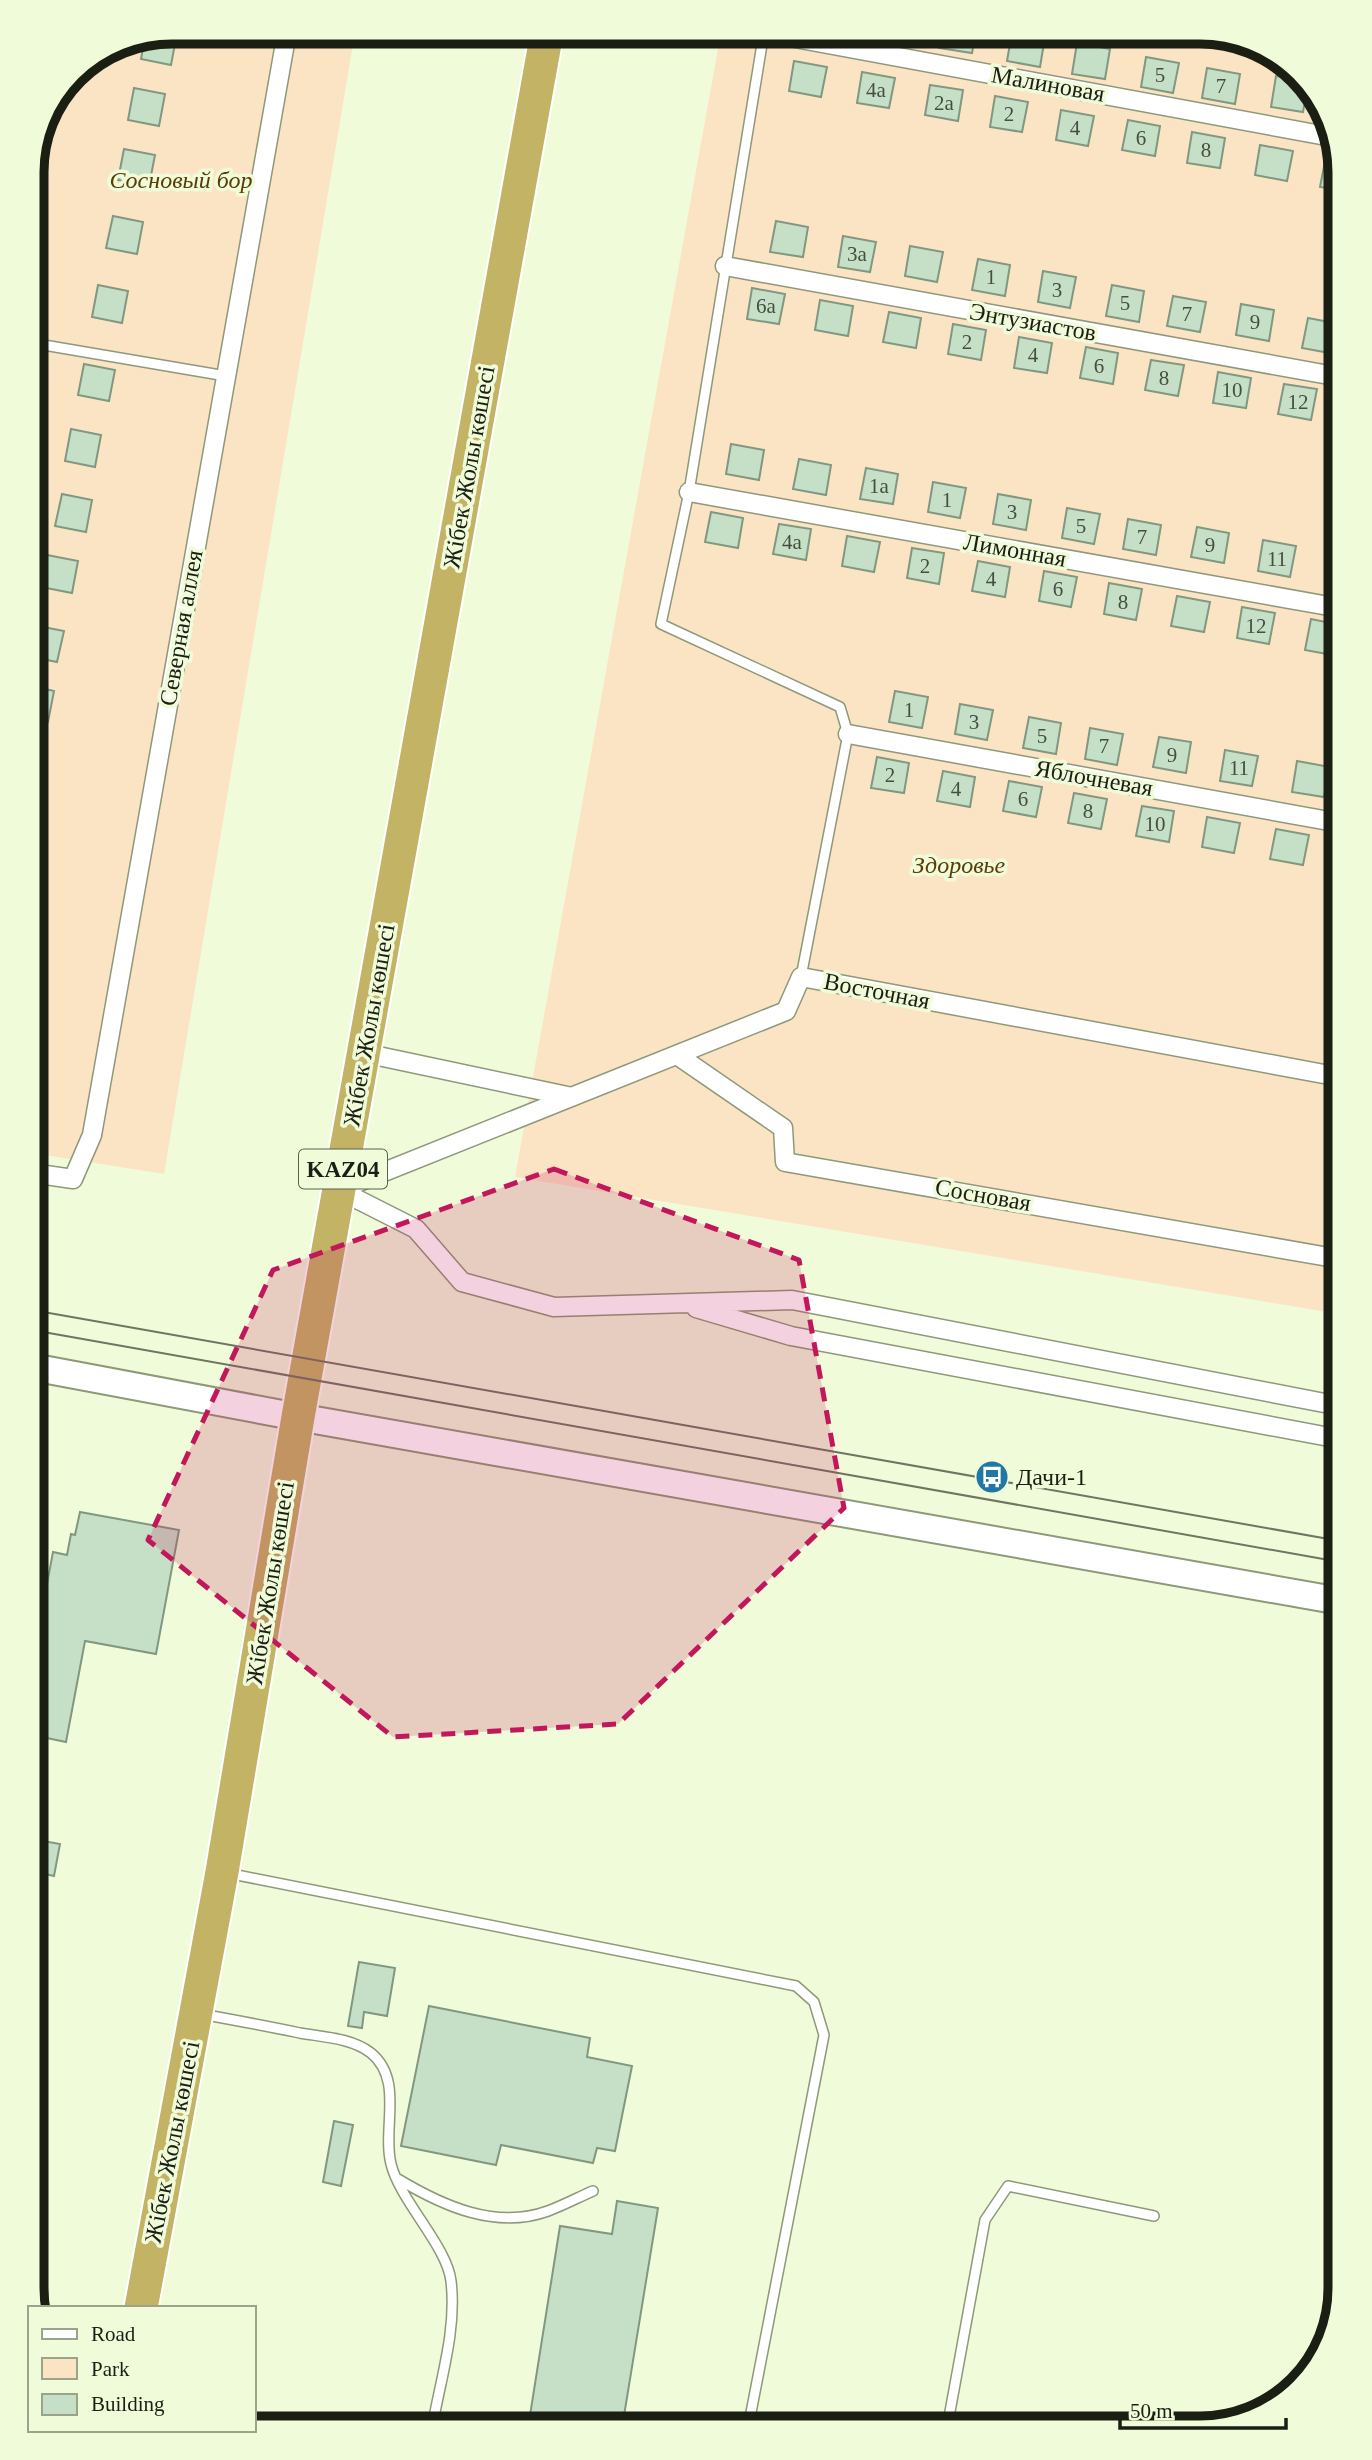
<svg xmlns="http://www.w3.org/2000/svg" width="1372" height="2460" font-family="'Times New Roman',serif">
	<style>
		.green { fill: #fbe4c4 }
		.building { fill: #c6e0c7; stroke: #809880; stroke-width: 2 }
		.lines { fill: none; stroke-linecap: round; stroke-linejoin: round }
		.lane-casing { stroke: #8e987a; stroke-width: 12 }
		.street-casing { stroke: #8e987a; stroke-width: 21 }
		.secondary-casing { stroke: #8e987a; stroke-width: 30 }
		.highway-casing { stroke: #fff; stroke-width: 37 }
		.lane { stroke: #fff; stroke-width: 9 }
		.street { stroke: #fff; stroke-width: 18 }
		.secondary { stroke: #fff; stroke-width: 26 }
		.highway { stroke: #c2b365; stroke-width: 33 }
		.tram { stroke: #6f7561; stroke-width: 2 }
		.marked { fill: #c2185b; fill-opacity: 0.2; stroke: #c2185b; stroke-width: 5; stroke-dasharray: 14 9; stroke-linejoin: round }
		.labels { text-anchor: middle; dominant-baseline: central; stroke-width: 7; stroke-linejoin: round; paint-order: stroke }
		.number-label { font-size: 21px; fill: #464e40 }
		.shield { fill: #f0fbda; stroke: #5b604f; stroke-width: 2 }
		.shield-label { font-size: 23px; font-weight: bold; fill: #1b1e13 }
		.street-label { font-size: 24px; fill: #1b1e13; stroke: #f0fbda }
		.park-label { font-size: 24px; font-style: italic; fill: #5a3c06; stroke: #f0fbda }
		.poi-label { font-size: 24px; fill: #1b1e13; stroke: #f0fbda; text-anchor: start }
		.rim { fill: none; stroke: #1b1e13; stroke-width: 9 }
	</style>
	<rect width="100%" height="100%" fill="#f0fbda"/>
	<path class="green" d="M172 32H355L164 1174 32 1153V163L46 110 73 72 119 42Z
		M721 32H1209L1278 55 1326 110 1340 172V1314L515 1177Z"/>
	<path class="building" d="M170 32 177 33 171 65 141 59 145 37Z
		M873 32H907L905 44 872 38Z
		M942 32H976L972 53 939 48Z
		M1012 32 1045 37 1040 67 1007 61Z
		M1077 43 1110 49 1105 79 1072 74Z
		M1146 57 1179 63 1173 93 1141 87Z
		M794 61 827 67 821 97 789 91Z
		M1207 68 1240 74 1235 104 1202 98Z
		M862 72 895 78 889 108 857 103Z
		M1276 76 1300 80 1307 89 1303 112 1271 107Z
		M930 85 963 90 958 121 925 115Z
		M134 88 165 94 159 126 128 120Z
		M995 96 1028 102 1022 132 990 127Z
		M1061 110 1094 116 1088 146 1056 140Z
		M1128 120 1160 126 1155 156 1122 150Z
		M1192 132 1225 138 1220 168 1187 163Z
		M1260 145 1293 151 1287 181 1255 175Z
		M124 149 155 155 149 186 118 180Z
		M1326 156 1337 158 1340 172V190L1320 187Z
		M113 216 143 222 137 254 106 248Z
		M776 221 808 227 803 257 770 252Z
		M843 236 876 242 870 272 838 267Z
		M910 246 943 252 937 282 905 276Z
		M978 259 1010 265 1005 296 972 290Z
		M1043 271 1076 277 1070 308 1038 302Z
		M98 285 128 291 122 323 92 317Z
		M1112 285 1144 291 1139 322 1106 316Z
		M752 288 785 294 779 324 747 319Z
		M1173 296 1206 302 1200 332 1167 326Z
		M820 300 853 306 848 336 815 330Z
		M1241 304 1274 310 1269 341 1236 335Z
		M889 312 921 318 916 348 883 342Z
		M1308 318 1340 324 1335 354 1302 348Z
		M953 324 986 330 981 360 948 354Z
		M1019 337 1052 343 1047 373 1014 368Z
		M1086 347 1118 353 1113 384 1080 378Z
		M1151 360 1184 365 1178 396 1145 390Z
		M84 364 115 370 109 401 78 395Z
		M1218 372 1251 378 1246 408 1213 403Z
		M1284 384 1317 389 1311 420 1278 414Z
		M71 429 101 435 95 467 65 461Z
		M731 444 764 450 759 480 726 474Z
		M799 459 831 465 826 495 793 489Z
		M866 468 898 474 893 504 860 499Z
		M933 482 966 488 960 518 928 512Z
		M62 494 92 500 86 532 55 526Z
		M998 494 1031 500 1026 530 993 524Z
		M1067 508 1100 514 1094 544 1062 538Z
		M711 512 743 518 738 548 705 542Z
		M1128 519 1161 525 1156 555 1123 549Z
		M779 524 811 529 806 560 773 554Z
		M1197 527 1229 533 1224 563 1191 557Z
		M847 536 880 542 874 572 842 566Z
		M1263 540 1296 546 1290 577 1258 571Z
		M912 548 944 553 939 584 907 578Z
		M1335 552H1340V584L1330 582Z
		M47 555 78 561 72 593 41 587Z
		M978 561 1010 567 1005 597 972 591Z
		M1044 571 1077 577 1071 607 1039 601Z
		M1109 583 1142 589 1136 620 1104 614Z
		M1177 596 1210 602 1204 632 1171 626Z
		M1242 607 1275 613 1269 644 1237 638Z
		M1311 619 1340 625 1338 656 1305 650Z
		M33 625 64 631 57 662 32 657Z
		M32 686 54 691 48 722 32 719Z
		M895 691 928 697 922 728 889 722Z
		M960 704 993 710 987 740 955 734Z
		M1029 717 1061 723 1056 754 1023 748Z
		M1090 728 1123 734 1117 765 1085 759Z
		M1159 737 1191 742 1186 773 1153 767Z
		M1225 750 1258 756 1252 786 1220 781Z
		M32 754 45 757 39 788 32 787Z
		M877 757 909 763 904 793 871 788Z
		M1297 761 1330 767 1324 797 1292 792Z
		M943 771 975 777 970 807 937 801Z
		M1009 781 1042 787 1036 817 1003 811Z
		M1074 793 1107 799 1101 829 1068 823Z
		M1142 806 1174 811 1169 842 1136 836Z
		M1207 817 1240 823 1234 853 1202 847Z
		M1276 829 1309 835 1303 865 1270 859Z
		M80 1512 179 1530 156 1654 85 1641 66 1742 32 1735V1614L41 1616 53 1552 67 1555 71 1534 75 1535Z
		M32 1839 60 1844 54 1876 32 1871Z
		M32 1917 47 1920 41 1952 32 1950Z
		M359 1962 395 1968 387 2016 364 2012 362 2028 348 2026Z
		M429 2006 590 2038 587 2057 632 2066 615 2151 597 2148 593 2163 501 2145 496 2165 401 2146Z
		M334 2121 353 2125 341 2186 323 2182Z
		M617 2201 658 2208 622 2428H528L560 2226 612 2234Z"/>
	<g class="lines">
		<defs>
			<path id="lane" d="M764 32 689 492 661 624 840 707 848 734 801 977
				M32 343 226 376
				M227 1873 796 1986 814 2002 824 2035 748 2428
				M201 2014C234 2020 267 2026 300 2033 323 2037 352 2038 371 2053 404 2080 382 2128 391 2164 400 2201 447 2246 451 2281 457 2330 440 2381 432 2428
				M398 2179C443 2206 496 2230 548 2211 564 2205 579 2197 593 2191
				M947 2428 985 2220 1008 2186 1154 2216"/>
			<path id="street" d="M763 32 1332 137
				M725 266 1340 377
				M689 492 1340 608
				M848 734 1340 823
				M364 1053 572 1097
				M677 1055 783 1128 785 1162 1340 1259
				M32 1173 73 1179 92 1135 287 32
				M339 1190 786 1011 801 977 1340 1077
				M339 1190 416 1229 462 1282 554 1307 792 1300 1340 1406
				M696 1308 791 1336 1340 1439"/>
			<path id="secondary" d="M32 1367 298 1417 1340 1601"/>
			<path id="highway" d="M141 2308 222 1872 298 1417 547 32"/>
		</defs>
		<use href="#lane" class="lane-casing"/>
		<use href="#street" class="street-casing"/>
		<use href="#secondary" class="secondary-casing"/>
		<use href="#highway" class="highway-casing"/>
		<use href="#lane" class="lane"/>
		<use href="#street" class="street"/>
		<use href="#secondary" class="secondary"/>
		<use href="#highway" class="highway"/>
		<path class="tram" d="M32 1310C467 1390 905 1461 1340 1541
			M32 1330 1340 1562"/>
	</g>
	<path class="marked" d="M554 1169 799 1260 844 1508 618 1724 393 1737 148 1540 273 1270Z"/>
	<defs>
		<symbol id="bus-disc" viewBox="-11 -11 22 22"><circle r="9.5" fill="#2277a7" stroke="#f0fbda"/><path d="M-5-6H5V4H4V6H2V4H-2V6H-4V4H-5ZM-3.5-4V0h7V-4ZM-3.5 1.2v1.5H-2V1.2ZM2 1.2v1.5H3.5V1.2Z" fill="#fff"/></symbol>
	</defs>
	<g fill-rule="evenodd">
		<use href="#bus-disc" x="973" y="1458" width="38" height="38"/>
	</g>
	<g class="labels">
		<g class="number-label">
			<text x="1160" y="75">5</text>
			<text x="1221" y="86">7</text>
			<text x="876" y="90">4а</text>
			<text x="944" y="103">2а</text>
			<text x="1009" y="114">2</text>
			<text x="1075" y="128">4</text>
			<text x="1141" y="138">6</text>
			<text x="1206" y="150">8</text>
			<text x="857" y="254">3а</text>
			<text x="991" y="277">1</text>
			<text x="1057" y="290">3</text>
			<text x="1125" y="303">5</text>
			<text x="766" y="306">6а</text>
			<text x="1187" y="314">7</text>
			<text x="1255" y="322">9</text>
			<text x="967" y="342">2</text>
			<text x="1033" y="355">4</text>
			<text x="1099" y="366">6</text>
			<text x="1164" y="378">8</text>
			<text x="1232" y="390">10</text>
			<text x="1298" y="402">12</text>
			<text x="879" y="486">1а</text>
			<text x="947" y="500">1</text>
			<text x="1012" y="512">3</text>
			<text x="1081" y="526">5</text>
			<text x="1142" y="537">7</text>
			<text x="792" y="542">4а</text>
			<text x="1210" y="545">9</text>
			<text x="1277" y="559">11</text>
			<text x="925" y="566">2</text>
			<text x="991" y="579">4</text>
			<text x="1058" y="589">6</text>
			<text x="1123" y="602">8</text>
			<text x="1256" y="626">12</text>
			<text x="909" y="710">1</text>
			<text x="974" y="722">3</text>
			<text x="1042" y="736">5</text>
			<text x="1104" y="746">7</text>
			<text x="1172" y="755">9</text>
			<text x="1239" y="768">11</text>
			<text x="890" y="775">2</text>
			<text x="956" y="789">4</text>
			<text x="1023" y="799">6</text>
			<text x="1088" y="811">8</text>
			<text x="1155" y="824">10</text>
		</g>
		<rect class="shield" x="299" y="1149.5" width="88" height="39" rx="5"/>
		<g class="shield-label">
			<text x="343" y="1169">KАZ04</text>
		</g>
		<g class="street-label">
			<text transform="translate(1048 84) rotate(10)">Малиновая</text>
			<text transform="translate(1033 322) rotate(10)">Энтузиастов</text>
			<text transform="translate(469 467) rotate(-80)">Жібек Жолы көшесі</text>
			<text transform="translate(1015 550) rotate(10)">Лимонная</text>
			<text transform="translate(181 628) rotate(-80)">Северная аллея</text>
			<text transform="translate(1094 778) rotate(10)">Яблочневая</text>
			<text transform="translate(877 991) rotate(11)">Восточная</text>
			<text transform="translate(369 1025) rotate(-80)">Жібек Жолы көшесі</text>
			<text transform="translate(983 1195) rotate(10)">Сосновая</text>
			<text transform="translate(270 1583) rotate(-81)">Жібек Жолы көшесі</text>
			<text transform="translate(172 2142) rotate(-79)">Жібек Жолы көшесі</text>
		</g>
		<g class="park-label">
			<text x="181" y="180">Сосновый бор</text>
			<text x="959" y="865">Здоровье</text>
		</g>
		<g class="poi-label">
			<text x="1016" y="1477">Дачи-1</text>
		</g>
	</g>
	<path d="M0 0H1372V2460H0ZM172 44H1200A128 128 0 0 1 1328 172V2288A128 128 0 0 1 1200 2416H172A128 128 0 0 1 44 2288V172A128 128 0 0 1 172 44Z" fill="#f0fbda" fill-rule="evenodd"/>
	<path class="rim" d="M172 44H1200A128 128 0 0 1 1328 172V2288A128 128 0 0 1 1200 2416H172A128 128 0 0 1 44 2288V172A128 128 0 0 1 172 44Z"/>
	<rect x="28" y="2306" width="228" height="126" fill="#f0fbda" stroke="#9ba38a" stroke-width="2"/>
	<rect x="42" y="2329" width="35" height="10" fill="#ffffff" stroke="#9ba38a" stroke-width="2"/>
	<text x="91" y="2341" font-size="21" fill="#1b1e13">Road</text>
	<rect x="42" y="2358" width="35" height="21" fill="#fbe4c4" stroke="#9ba38a" stroke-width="2"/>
	<text x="91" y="2376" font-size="21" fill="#1b1e13">Park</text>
	<rect x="42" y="2394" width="35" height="21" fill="#c6e0c7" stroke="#9ba38a" stroke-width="2"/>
	<text x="91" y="2411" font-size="21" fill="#1b1e13">Building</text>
	<path d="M1120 2418v10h166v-10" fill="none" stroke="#1b1e13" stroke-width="3.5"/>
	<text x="1130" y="2418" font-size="21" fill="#1b1e13" stroke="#f0fbda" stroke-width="5" paint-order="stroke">50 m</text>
</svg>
